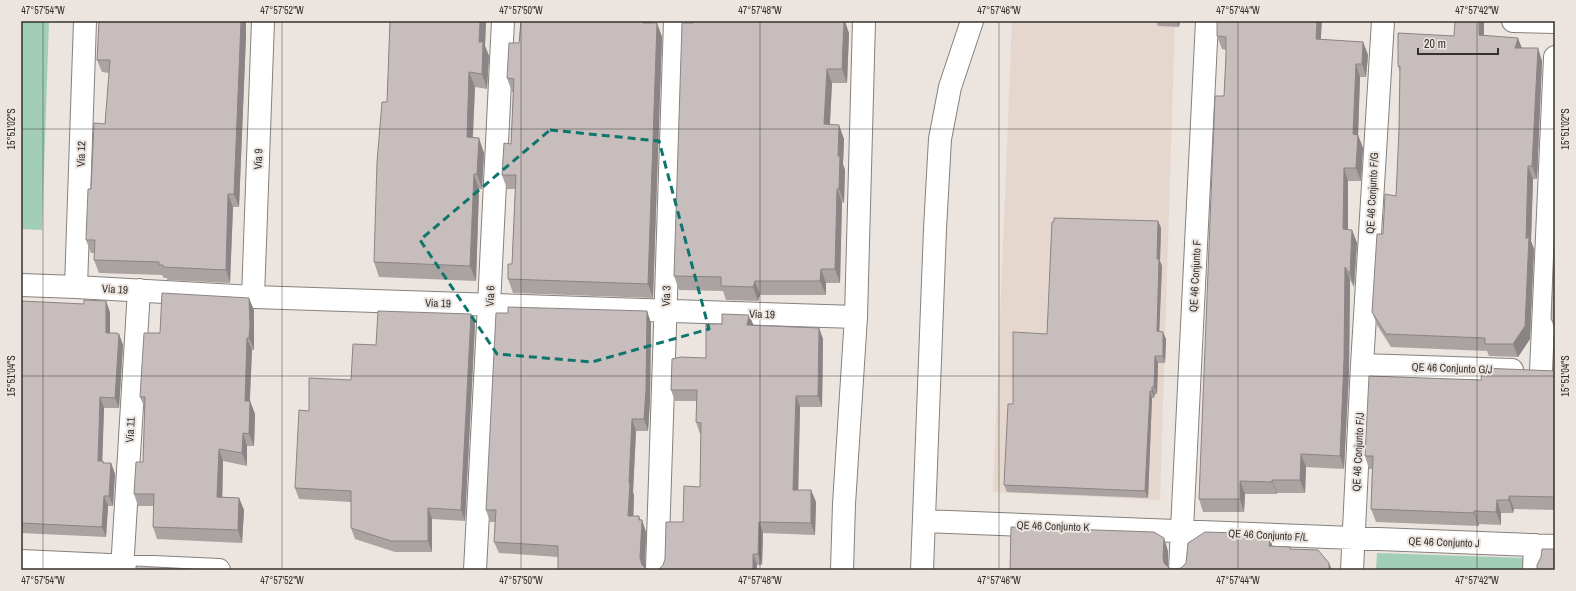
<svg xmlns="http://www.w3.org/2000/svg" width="1576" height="591" font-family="'Archivo Narrow',sans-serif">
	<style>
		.built { fill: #e6d7ce }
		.green { fill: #a2ceb7 }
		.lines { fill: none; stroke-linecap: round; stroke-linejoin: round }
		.minor-casing { stroke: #87807b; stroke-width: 24 }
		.minor { stroke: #fff; stroke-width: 22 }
		.wall { fill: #aaa3a2 }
		.shaded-wall { fill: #8b8484 }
		.building { fill: #c6bdbc; stroke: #8b8484 }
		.marked { fill: none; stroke: #0f766e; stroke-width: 3; stroke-dasharray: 8 5; stroke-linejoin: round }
		.ticks { fill: none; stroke: #33302e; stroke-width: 1; stroke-opacity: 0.45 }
		.labels { text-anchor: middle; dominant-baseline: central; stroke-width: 4; stroke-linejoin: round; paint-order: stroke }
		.street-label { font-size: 11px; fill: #33302e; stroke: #ece4df }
		.neatline { fill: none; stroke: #33302e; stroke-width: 1.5 }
		.ticks-label { font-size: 10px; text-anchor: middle; fill: #33302e }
	</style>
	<rect width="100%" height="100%" fill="#ece4df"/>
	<path class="built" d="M1012 21H1175L1160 500 993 492Z"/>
	<path class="green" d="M21 21H49L42 230 21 229Z
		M1377 553 1527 558 1526 570H1376Z"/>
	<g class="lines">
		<defs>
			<path id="minor" d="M1513 21 1555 22
				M21 285 76 287 253 297 856 317
				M76 287 85 21
				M253 297 263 21
				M1362 365 1512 370
				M1541 371 1555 57
				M924 521 1555 546
				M21 561 219 570
				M122 570 139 290
				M475 570 489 305 503 21
				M657 570 675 21
				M842 570 844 504 856 317 864 21
				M922 570 935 229 940 139 950 87 972 21
				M1180 570 1207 21
				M1352 570 1362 365 1383 21
				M1534 570 1535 545"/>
		</defs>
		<use href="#minor" class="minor-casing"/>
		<use href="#minor" class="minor"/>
	</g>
	<path class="wall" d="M246 21V36L239 207H233L230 283 167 280V278H164L162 275 99 273 94 260 95 253H91L86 240 91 189 105 124 109 73 102 72 97 60Z
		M390 21H486L485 46 489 56 487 89 475 87 473 137 484 153 482 189H479L476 281 379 277 374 262 387 102Z
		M521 21H652V23H657L662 37 653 298 513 293 508 279 512 264 515 189H507L502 175 511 144 513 93 512 92 507 78 519 43Z
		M1156 21H1180L1179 27 1158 26Z
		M1484 21V36L1522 48 1542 61 1537 179H1533L1531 241 1534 249 1530 339 1518 357 1489 356 1487 351 1391 347 1377 325 1372 312 1383 234 1396 196 1399 130 1400 73 1398 66Z
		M693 23 849 33 847 83H832L830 125 844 139 843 164 845 170 844 203 842 202 840 283H826V295H760L758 301 726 300 723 291 679 290 674 276Z
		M1217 36 1321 40 1363 42 1368 55 1366 77H1360L1358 135 1363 148 1361 181H1348V230H1352L1357 243 1354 287 1350 280 1349 372 1344 469 1306 467 1305 493H1277V494H1245L1244 512H1203L1199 499 1224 96 1226 50 1222 49Z
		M1555 219V331L1551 319Z
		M1158 221 1161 228 1160 261 1162 266 1159 331 1166 339 1165 363H1158L1157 394H1155L1154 398H1152L1148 498 1007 492 1004 485 1013 404 1047 334Z
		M21 301 110 312V333L119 334 123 345 119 408H104L102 461H103L104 463H111L115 474 113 506H108L106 537 21 533Z
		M254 310V350H252L250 401 255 414 254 446H247V466L223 461 222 497 239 498 244 510 242 543 157 539 153 527 154 506H138L134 494 143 462 145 409 140 397 160 333Z
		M647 311 651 323 650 401 648 431H636L633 492 634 495 633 516 642 520 646 532 645 567 558 557 499 553 494 542 495 522H490L486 510Z
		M471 314 475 325 465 521 432 519V552H395L355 539 351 528V502L299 499 295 488 309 411 351 380 376 345Z
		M749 315 753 325 819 328 823 339 822 407H800L798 490H811L816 502 815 535 763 533 762 565H757V570L659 569 663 565 700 487 701 434H700L696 422V401H675L671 390 706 358 722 324Z
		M1555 371V510L1514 509 1513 513H1501V525L1479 524V526L1376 522 1371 509 1372 469H1369L1365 456 1481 380Z"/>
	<path class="shaded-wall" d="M241 21H246V36L239 207 234 194Z
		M480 21H486L485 46 489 56 487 89 482 74 479 42Z
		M644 21H652L648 37 643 23Z
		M844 21H845L849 33 847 83 842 69Z
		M1177 21H1180L1179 27Z
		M1317 21H1322L1320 52 1316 39Z
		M1479 21H1484V48L1479 35Z
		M657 23 662 37 653 298 648 284Z
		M1518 38 1523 51 1515 48Z
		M1363 42 1368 55 1366 77 1362 64Z
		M1538 48 1542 61 1537 179 1532 166Z
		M1356 64 1360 77 1358 137V135L1363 148 1361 181 1356 168 1353 134Z
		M827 69 832 83 829 138 824 124Z
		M469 72 475 87 472 151 467 137Z
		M839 125 844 139 843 164 845 170 844 203 839 189 838 156Z
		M479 138 484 153 482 189 477 174Z
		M1528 166 1533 179 1531 241 1534 249 1530 339 1518 357 1513 344 1526 239Z
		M1344 168 1348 181V242L1343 229Z
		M474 174 479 189 476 281 470 266Z
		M837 189 842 202 840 283 835 269Z
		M228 194 233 207 230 283 226 270Z
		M1158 221 1161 228 1160 261 1162 266 1159 338 1157 331V259Z
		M1352 230 1357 243 1354 287 1350 274Z
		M1345 267 1350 280 1349 372 1344 469 1340 456Z
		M821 269 826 283V295L820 281Z
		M755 281 760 295 758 301 753 287Z
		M249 298 254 310V350L249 338Z
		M106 301 110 312V344L106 333Z
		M647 311 651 323 650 401 648 431 644 419Z
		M471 314 475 325 465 521 461 510Z
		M749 315 754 326 747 325Z
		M819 328 823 339 822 407 818 396Z
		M1163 332 1166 339 1165 363 1163 356Z
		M117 333 119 339V334L123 345 119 408 115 398Z
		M247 338 252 350 249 413 245 401Z
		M1155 356 1158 363 1157 394 1154 387Z
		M1152 387 1155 394 1154 398 1152 391Z
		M1150 391 1152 398 1148 498 1145 491Z
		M796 396 800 407 798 501 793 490Z
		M100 397 104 408 102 471 98 461Z
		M250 401 255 414 254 446 249 434Z
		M632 419 636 431 633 492 634 495 633 528 628 516 629 483Z
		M243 433 247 446V466L242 453Z
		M219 449 223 461 222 509 217 497Z
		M1301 454 1306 467 1305 493 1300 480Z
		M111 463 115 474 113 506 109 496Z
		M1272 480 1277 493V494L1272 482Z
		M1240 481 1245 494 1244 512 1240 499Z
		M811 490 816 502 815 535 811 523Z
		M104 496 108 506 106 537 102 527Z
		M1509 496 1514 509 1513 513 1509 500Z
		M239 498 244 510 242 543 238 530Z
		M1497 500 1501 513V525L1496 512Z
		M428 508 432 519V552L428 541Z
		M1474 511 1479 524V526L1474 513Z
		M639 516 641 522 642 520 646 532 645 570H644L640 558Z
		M759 522 763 533 762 565 758 554Z
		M1164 538 1168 551V570L1164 563 1163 556Z
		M1270 538 1274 551 1269 546Z
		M753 554 757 565V570H753Z
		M1329 563 1332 570H1329Z"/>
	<path class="building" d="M99 21H241L234 194H228L226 270 163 267V265H159V262L94 260 95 240H86L88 189H91L94 123 105 124 110 60H97Z
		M390 21H480L479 42H483L482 74 469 72 467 137 479 138 477 174H474L470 266 374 262 377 162 382 102H387Z
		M521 21H644L643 23H657L648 284 508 279V264H512L516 175H502L504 143 511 144 514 79 507 78 509 43H519Z
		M693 21H844L842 69H827L824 124 839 125 838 156H840L839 189H837L835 269H821L820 281H755L753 287 721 286V277L674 276 682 23H693Z
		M1217 21H1317L1316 39 1363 42 1362 64H1356L1353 134 1358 135 1356 168H1344L1343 229 1352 230 1350 274 1345 267 1344 359 1340 456 1301 454 1300 480H1272V482L1240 481V499H1199L1215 96H1224L1226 55V37L1217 36Z
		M1455 21H1479V35L1518 38 1515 48H1538L1532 166H1528L1526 239 1529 236 1525 326 1513 344H1485V338L1386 334 1372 312 1377 234H1383L1385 194 1396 196 1399 130 1400 66H1398V33L1454 36Z
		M1054 218 1158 221 1157 259H1159L1157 331 1163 332V356H1155L1154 387H1152V391H1150L1145 491 1004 485 1008 404H1013V332L1047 334 1052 222H1054Z
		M1555 219V324L1551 319Z
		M162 293 249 298 250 325 249 338H247L245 401H250L249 434 243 433 242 453 219 449 217 497 239 498 238 530 153 527 154 494H134L136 462H143L145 397H140L144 333H160Z
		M84 300 106 301V333H117V334H119L115 398 100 397 98 461H103V463H111L109 496H104L102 527 21 523V301L84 304Z
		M508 307 647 311 646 390 644 419H632L629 483H630L628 516H639V520H642L640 558 642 565 646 569 649 570H558V546L494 542 496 510H486L496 313H508Z
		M378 311 471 314 461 510 428 508V541H391L351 528V491L295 488 299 410 309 411V378L351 380 353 344 376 345Z
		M722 314 749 315 747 325 819 328 818 396H796L793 490H811V523L759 522 758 554H753V570H656L659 569 663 565 665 559 666 522H683L684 486 700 487 701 423 696 422 697 390H671L672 359 681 357 706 358V324H722Z
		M1482 368 1555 371V497L1509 496V500H1497L1496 512 1474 511V513L1371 509 1373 456H1365L1369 376 1481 380Z
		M1011 527 1154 532 1164 538 1163 556 1164 563 1169 568 1175 569 1181 568 1186 563 1188 543 1205 532 1238 533V536L1270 538 1269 546 1290 547V549L1318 550 1329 563V570H1010Z
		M1542 549H1555V570H1537V565L1541 557Z
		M136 566 212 570H136Z"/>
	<path class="marked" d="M550 130 659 141 709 329 592 362 497 354 420 240Z"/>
	<path class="ticks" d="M43 21V570M282 21V570M521 21V570M760 21V570M999 21V570M1238 21V570M1477 21V570M21 129H1555M21 376H1555"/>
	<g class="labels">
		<g class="street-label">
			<text transform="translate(81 154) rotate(-88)">Via 12</text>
			<text transform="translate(258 159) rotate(-88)">Via 9</text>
			<text transform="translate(1372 193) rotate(-87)">QE 46 Conjunto F/G</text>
			<text transform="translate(1195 276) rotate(-87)">QE 46 Conjunto F</text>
			<text transform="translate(115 289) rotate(3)">Via 19</text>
			<text transform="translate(490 296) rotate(-87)">Via 6</text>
			<text transform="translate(666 296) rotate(-88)">Via 3</text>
			<text transform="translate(438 303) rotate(2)">Via 19</text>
			<text transform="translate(762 314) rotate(2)">Via 19</text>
			<text transform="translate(1452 368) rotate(2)">QE 46 Conjunto G/J</text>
			<text transform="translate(130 430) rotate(-87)">Via 11</text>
			<text transform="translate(1358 452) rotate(-87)">QE 46 Conjunto F/J</text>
			<text transform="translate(1053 526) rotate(2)">QE 46 Conjunto K</text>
			<text transform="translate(1268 535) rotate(3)">QE 46 Conjunto F/L</text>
			<text transform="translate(1444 542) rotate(2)">QE 46 Conjunto J</text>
		</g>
	</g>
	<rect width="1576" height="591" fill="none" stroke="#ece4df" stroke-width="44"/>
	<path d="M1418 48v6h80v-6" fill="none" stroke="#33302e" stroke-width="2"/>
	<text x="1424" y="48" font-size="12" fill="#33302e" stroke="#ece4df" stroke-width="3" paint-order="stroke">20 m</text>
	<rect x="22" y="22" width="1532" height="547" class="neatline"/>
	<g class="ticks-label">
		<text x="43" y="14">47°57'54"W</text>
		<text x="282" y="14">47°57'52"W</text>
		<text x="521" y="14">47°57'50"W</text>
		<text x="760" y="14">47°57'48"W</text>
		<text x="999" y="14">47°57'46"W</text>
		<text x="1238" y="14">47°57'44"W</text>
		<text x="1477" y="14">47°57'42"W</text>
		<text transform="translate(11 129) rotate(-90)" y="4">15°51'02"S</text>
		<text transform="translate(1565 129) rotate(-90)" y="4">15°51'02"S</text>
		<text transform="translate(11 376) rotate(-90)" y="4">15°51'04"S</text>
		<text transform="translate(1565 376) rotate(-90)" y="4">15°51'04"S</text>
		<text x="43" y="584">47°57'54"W</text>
		<text x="282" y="584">47°57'52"W</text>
		<text x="521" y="584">47°57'50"W</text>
		<text x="760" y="584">47°57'48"W</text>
		<text x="999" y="584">47°57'46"W</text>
		<text x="1238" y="584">47°57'44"W</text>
		<text x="1477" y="584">47°57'42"W</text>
	</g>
</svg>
